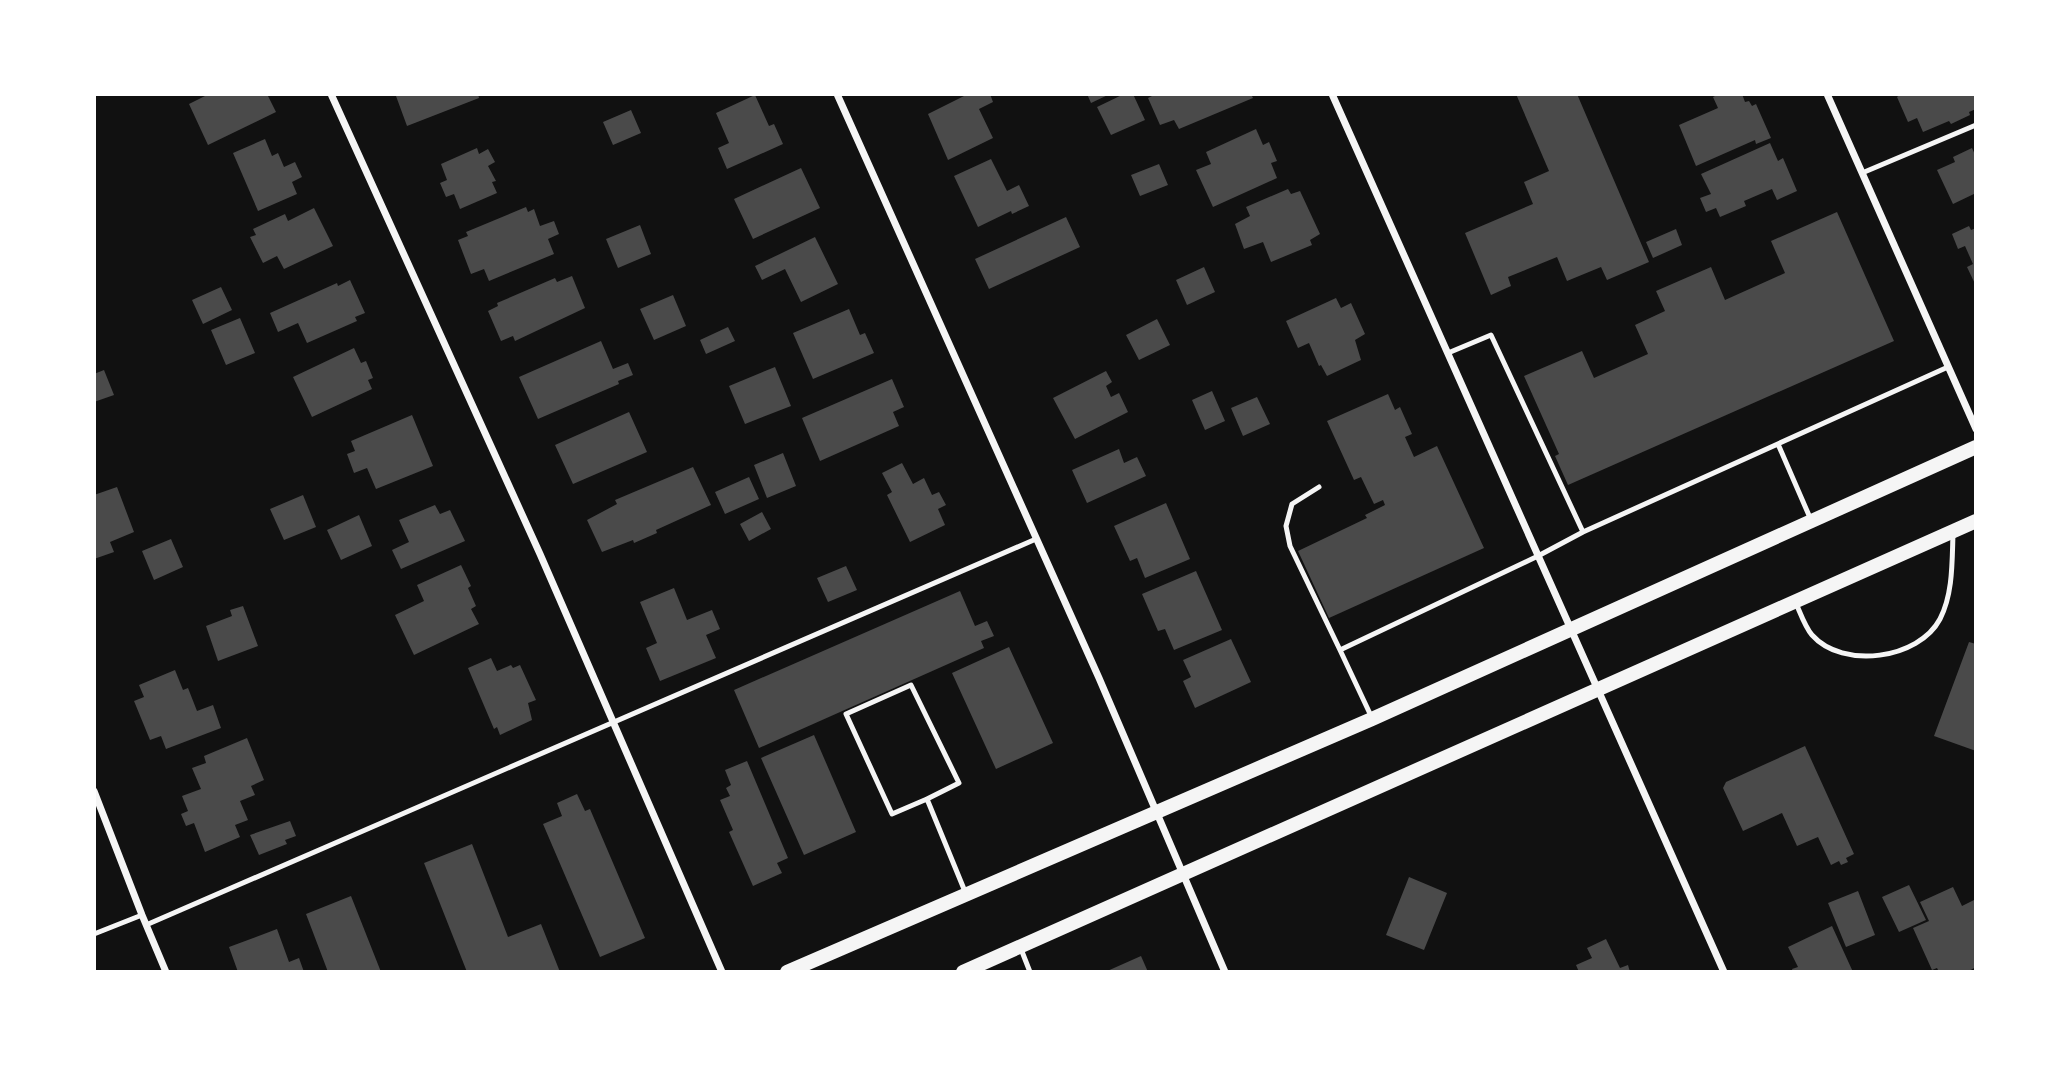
<svg xmlns="http://www.w3.org/2000/svg" width="2070" height="1066" font-family="'Fira Sans',sans-serif">
	<style>
		.building { fill: #4a4a4a }
		.lines { fill: none; stroke-linecap: round; stroke-linejoin: round }
		.service { stroke: #f5f5f5; stroke-width: 5 }
		.minor { stroke: #f5f5f5; stroke-width: 7 }
		.secondary { stroke: #f5f5f5; stroke-width: 14 }
	</style>
	<rect width="100%" height="100%" fill="#111"/>
	<path class="building" d="M209 94H267L276 112 208 145 189 104Z
		M400 94H478L479 98 407 126 396 96Z
		M968 94H990L993 102 979 109 993 138 948 160 928 114Z
		M1087 94H1110L1091 103Z
		M1124 94H1133L1145 120 1111 135 1097 107Z
		M1156 94H1251L1253 98 1179 129 1174 120 1160 125 1148 98Z
		M1516 94H1577L1649 262 1607 280 1601 267 1567 281 1557 257 1508 277 1511 286 1491 295 1465 233 1533 204 1524 182 1549 171Z
		M1719 94H1742L1745 102 1749 101 1752 106 1756 104 1771 138 1756 144 1755 140 1696 166 1679 125 1718 108 1713 97Z
		M1901 94H1976V109L1969 112 1970 115 1951 124 1949 121 1923 132 1917 118 1908 122 1897 97Z
		M755 95 769 126 774 124 783 144 727 169 718 148 729 143 716 113Z
		M631 110 641 133 613 145 603 122Z
		M1256 129 1263 145 1269 142 1277 161 1271 163 1277 178 1213 207 1196 170 1211 164 1206 152Z
		M265 139 272 156 278 153 284 167 295 162 302 177 292 182 297 194 258 211 233 153Z
		M1770 143 1778 161 1783 158 1797 191 1777 200 1772 189 1744 201 1746 206 1720 217 1716 208 1706 212 1700 198 1711 194 1701 174Z
		M477 148 479 154 488 149 495 162 488 166 496 181 492 182 497 193 460 209 454 194 446 197 440 183 447 180 441 164Z
		M1972 148 1976 157V193L1953 204 1937 170 1955 162 1953 157Z
		M991 159 1007 191 1019 185 1029 206 1012 214 1011 211 978 227 954 176Z
		M1159 164 1168 185 1140 196 1131 175Z
		M801 168 820 208 753 239 734 199Z
		M1288 189 1291 194 1300 191 1320 234 1310 240 1312 245 1271 262 1263 242 1244 249 1235 224 1250 216 1246 207Z
		M526 207 528 212 534 209 540 226 554 221 559 234 548 239 554 254 489 281 484 269 471 274 458 240 468 236 466 232Z
		M314 208 333 246 284 269 277 256 263 263 250 237 256 235 253 229 285 214 288 221Z
		M1837 212 1894 341 1568 485 1555 456 1559 454 1524 376 1582 351 1594 378 1648 354 1635 325 1665 311 1656 291 1711 267 1725 300 1785 273 1771 241Z
		M1066 217 1080 247 989 289 975 259Z
		M640 225 651 254 618 268 606 239Z
		M1969 226 1971 230 1976 228V286L1967 267 1973 264 1965 246 1958 249 1952 234Z
		M1676 229 1682 245 1653 258 1646 242Z
		M815 237 838 284 801 302 785 269 762 280 755 266Z
		M1204 267 1215 292 1187 305 1176 280Z
		M572 276 585 308 515 341 513 336 501 341 488 311 498 306 497 303 555 278 557 282Z
		M350 280 365 313 355 317 357 321 307 343 298 323 278 332 270 313 337 283 338 286Z
		M221 287 232 310 203 324 192 300Z
		M673 295 686 326 654 340 640 309Z
		M1336 298 1341 308 1351 303 1365 334 1355 340 1361 360 1327 376 1321 365 1319 366 1309 343 1298 348 1286 321Z
		M849 309 860 335 865 333 874 353 813 379 793 333Z
		M240 318 255 353 226 365 211 330Z
		M1157 319 1170 345 1139 360 1126 335Z
		M728 327 735 341 706 354 700 340Z
		M601 341 613 369 628 363 633 375 618 381 619 384 538 419 519 377Z
		M354 348 361 363 366 361 373 378 368 380 372 389 312 417 293 377Z
		M775 367 791 406 745 424 729 386Z
		M104 370 114 395 94 402V374Z
		M1106 371 1112 382 1106 386 1111 397 1119 393 1128 412 1075 439 1053 398Z
		M892 379 904 407 893 412 899 426 820 461 802 418Z
		M1212 391 1225 421 1205 430 1192 400Z
		M1388 394 1395 410 1400 407 1412 434 1405 437 1414 457 1437 446 1484 548 1329 618 1298 551 1367 518 1365 515 1385 505 1383 500 1374 504 1361 477 1354 480 1327 421Z
		M1257 397 1270 424 1243 436 1231 408Z
		M629 412 647 452 573 484 555 445Z
		M412 415 433 466 376 489 367 468 354 473 347 454 355 451 351 441Z
		M1119 449 1124 463 1137 457 1146 476 1087 503 1072 470Z
		M783 453 796 486 767 498 754 465Z
		M902 463 913 484 924 478 932 495 939 492 946 505 938 509 945 525 910 542 887 495 892 492 882 473Z
		M693 467 711 505 656 530 657 533 634 543 633 540 602 552 587 520 617 504 615 500Z
		M749 477 759 499 725 514 715 492Z
		M117 487 134 532 110 542 114 552 94 559V495Z
		M303 495 316 527 284 540 270 509Z
		M1166 503 1190 559 1145 578 1137 558 1130 561 1114 526Z
		M435 505 440 514 450 510 465 541 401 569 392 550 409 542 399 520Z
		M762 512 771 529 749 541 740 524Z
		M359 515 372 546 341 560 327 530Z
		M171 539 183 567 154 580 142 551Z
		M461 565 471 586 468 588 476 606 471 609 479 624 414 655 395 615 424 601 417 585Z
		M846 566 857 590 828 602 817 578Z
		M1196 571 1222 630 1174 650 1165 629 1158 631 1142 594Z
		M674 588 687 620 712 610 720 629 706 635 716 658 660 681 646 648 657 643 640 602Z
		M960 591 975 626 987 621 994 636 981 641 984 648 759 748 734 690Z
		M243 606 258 646 218 661 206 626 232 616 230 610Z
		M1231 639 1251 682 1195 708 1183 681 1191 677 1183 660Z
		M1969 642 1976 644V751L1934 736Z
		M1009 647 1053 743 996 769 952 673Z
		M491 658 497 671 511 665 513 668 520 665 536 700 528 703 532 720 500 735 497 727 494 729 468 668Z
		M175 670 183 690 188 688 197 711 213 705 221 728 166 749 161 736 150 740 134 701 144 697 139 685Z
		M814 735 856 832 804 855 761 758Z
		M247 738 264 780 251 786 255 795 240 801 248 820 235 825 240 837 205 852 194 823 186 826 181 814 188 811 182 796 201 789 192 768 206 763 204 756Z
		M1805 746 1854 854 1846 858 1848 862 1841 865 1839 861 1831 865 1818 837 1797 846 1782 813 1743 831 1723 788 1726 782Z
		M747 761 788 858 777 863 782 873 753 886 729 832 733 830 720 800 730 796 726 788 731 785 725 770Z
		M577 794 585 811 590 809 645 938 600 957 543 824 562 816 557 803Z
		M290 821 296 836 285 840 287 844 259 855 250 835Z
		M472 844 508 937 541 924 560 972H467L424 863Z
		M1409 877 1447 893 1424 950 1386 935Z
		M1909 885 1926 920 1899 932 1882 897Z
		M1953 887 1962 906 1976 899V967L1967 972H1939L1937 968 1932 970 1913 928 1929 921 1920 902Z
		M1858 891 1875 935 1846 947 1828 903Z
		M351 896 381 972H328L306 914Z
		M1832 926 1853 972H1793L1792 969 1798 967 1788 947Z
		M277 929 289 962 299 958 304 972H238L229 947Z
		M1606 939 1620 968 1628 965 1630 972H1579L1576 965 1592 958 1587 948Z
		M1141 956 1148 972H1105Z"/>
	<g class="lines">
		<path class="service" d="M1862 173 1976 125
			M1448 353 1491 335 1583 532
			M1778 444 1811 520
			M1319 487 1292 504 1286 526 1290 546 1340 650
			M1795 601C1800 612 1805 627 1812 635 1843 670 1919 659 1940 619 1953 594 1952 562 1953 534
			M1372 718 1340 650 1538 556 1583 532 1948 367
			M927 799 892 814 846 714 911 685 959 783 927 799 966 894
			M146 925 1036 539
			M94 934 142 915
			M1021 949 1030 972"/>
		<path class="minor" d="M331 94 540 554 722 972
			M837 94 1099 678 1225 972
			M1332 94 1724 972
			M1827 94 1976 429
			M94 791 142 915 166 972"/>
		<path class="secondary" d="M787 972 1372 719 1976 447
			M963 972 1976 521"/>
	</g>
	<rect width="2070" height="1066" fill="none" stroke="#ffffff" stroke-width="192"/>
</svg>
